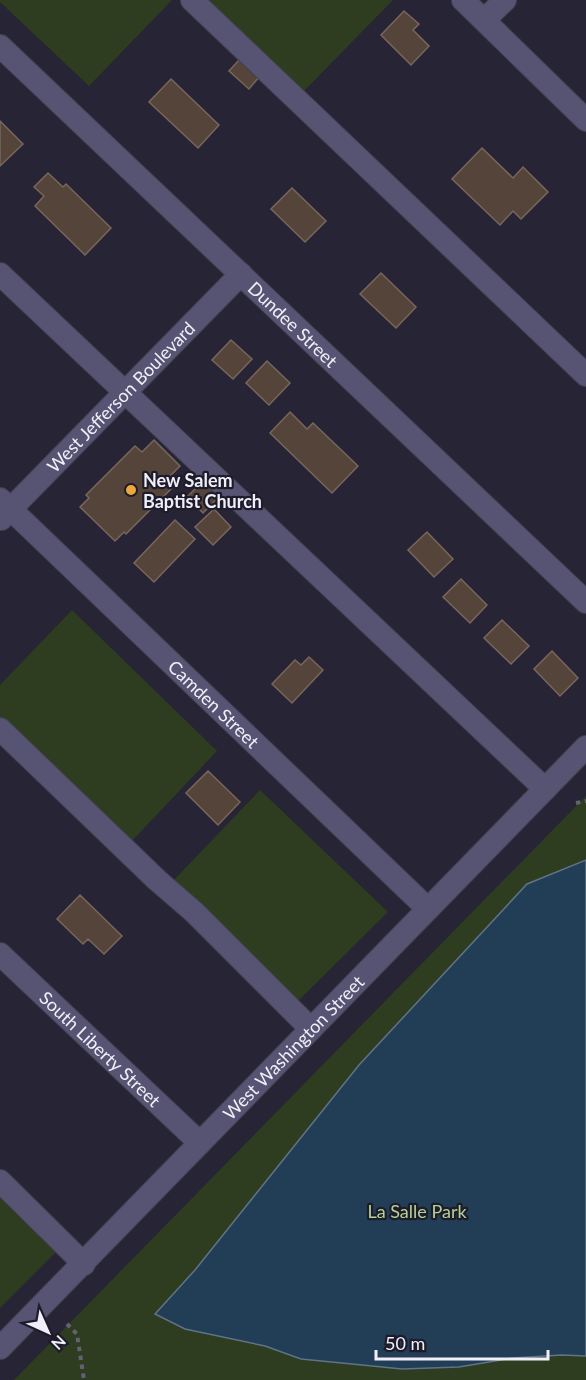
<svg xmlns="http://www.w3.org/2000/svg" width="586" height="1380" font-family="Lato,sans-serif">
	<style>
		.green { fill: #2e3c20 }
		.water { fill: #223e56; stroke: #607387; stroke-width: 1.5 }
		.building { fill: #554439; stroke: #79665c; stroke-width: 1.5 }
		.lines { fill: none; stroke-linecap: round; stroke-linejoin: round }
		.minor-casing { stroke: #434150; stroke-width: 24 }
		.path { stroke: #646270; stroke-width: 4; stroke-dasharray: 4.5 4.5; stroke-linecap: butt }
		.minor { stroke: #575473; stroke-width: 22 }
		.poi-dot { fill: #eca93a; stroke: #1e1c2b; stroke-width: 2 }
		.labels { text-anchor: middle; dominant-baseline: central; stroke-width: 4.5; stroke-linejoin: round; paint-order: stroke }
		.street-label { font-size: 18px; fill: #efeef9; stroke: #1e1c2b }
		.poi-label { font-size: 18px; font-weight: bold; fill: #efeef9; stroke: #1e1c2b; text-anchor: start }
		.park-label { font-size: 18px; fill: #b3d298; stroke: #1e1c2b }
	</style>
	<rect width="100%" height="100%" fill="#272535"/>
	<path class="green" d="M0 0H172L89 86 0 2Z
		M203 0H393L302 93Z
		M72 610 217 751 130 843 0 717V685Z
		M260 790 388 912 297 1002 171 883Z
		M586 796V1380H14Z
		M0 1191 60 1248 0 1308Z"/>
	<path class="water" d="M586 860V1356L562 1355 513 1358 459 1367 402 1369 352 1364 301 1359 265 1346 185 1329 155 1314 195 1270 359 1065 527 884Z"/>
	<path class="building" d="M404 11 419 24 413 30 429 46 411 65 381 35Z
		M239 60 259 77 249 89 229 71Z
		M171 79 219 125 198 148 149 102Z
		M0 121 23 144 0 166Z
		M482 148 513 178 523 167 548 192 521 219 513 211 500 225 452 179Z
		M48 173 63 187 66 184 111 228 85 255 35 206 44 196 34 187Z
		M292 188 326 221 305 242 271 209Z
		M381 273 416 307 396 328 360 294Z
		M231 340 252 359 233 379 212 360Z
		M267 361 290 383 269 405 246 383Z
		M290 412 307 429 313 423 358 466 332 493 270 433Z
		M154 440 180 466 168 478 175 485 126 534 124 532 115 541 80 507 89 498 86 495 135 446 142 452Z
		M204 480 220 496 203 513 187 497Z
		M214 509 231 527 213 545 195 527Z
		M175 520 195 539 154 582 134 563Z
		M427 532 453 559 434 577 408 550Z
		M461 579 487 605 470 623 443 597Z
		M502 620 529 646 511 664 484 638Z
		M552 651 578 678 560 696 534 669Z
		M309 657 323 670 292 703 272 684 295 660 301 665Z
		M208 771 240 802 218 825 186 793Z
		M80 895 122 936 104 954 88 939 83 944 57 919Z"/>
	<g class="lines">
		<defs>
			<g id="minor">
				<path d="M192 0 586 375"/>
				<path d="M463 0 586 120"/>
				<path d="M484 20 505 0"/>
				<path id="s1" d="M0 46 586 602"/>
				<path d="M0 274 545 789"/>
				<path id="s2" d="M0 499 428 909"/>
				<path id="s3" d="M1 519 241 274"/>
				<path d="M0 729 157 880 194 912 311 1029"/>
				<path id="s4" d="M0 954 200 1143"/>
				<path d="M0 1181 84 1264"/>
				<path id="s5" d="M0 1348 586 747"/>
			</g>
		</defs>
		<use href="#minor" class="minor-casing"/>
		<path class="path" d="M576 803 586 801
			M67 1324 77 1334 84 1380"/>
		<use href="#minor" class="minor"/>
	</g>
	<circle class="poi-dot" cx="131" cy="490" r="6"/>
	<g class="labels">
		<g class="street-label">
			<text stroke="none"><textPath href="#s1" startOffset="404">Dundee Street</textPath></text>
			<text stroke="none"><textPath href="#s3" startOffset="171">West Jefferson Boulevard</textPath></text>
			<text stroke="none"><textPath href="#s2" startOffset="296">Camden Street</textPath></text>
			<text stroke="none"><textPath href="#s4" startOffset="138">South Liberty Street</textPath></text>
			<text stroke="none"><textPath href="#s5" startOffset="420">West Washington Street</textPath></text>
		</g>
		<g class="poi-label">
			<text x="143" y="480">New Salem<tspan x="143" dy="21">Baptist Church</tspan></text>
		</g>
		<g class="park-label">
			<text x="417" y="1211">La Salle Park</text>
		</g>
	</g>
	<g transform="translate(48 1332) rotate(135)" stroke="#1e1c2b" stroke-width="4.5" paint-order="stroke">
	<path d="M0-4.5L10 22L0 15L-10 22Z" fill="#efeef9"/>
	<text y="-9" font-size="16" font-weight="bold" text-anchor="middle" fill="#efeef9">N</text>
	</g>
	<path d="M376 1350v9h172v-9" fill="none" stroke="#efeef9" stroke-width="3"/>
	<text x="385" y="1350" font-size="18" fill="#efeef9" stroke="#1e1c2b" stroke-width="4.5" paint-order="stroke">50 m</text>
</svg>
